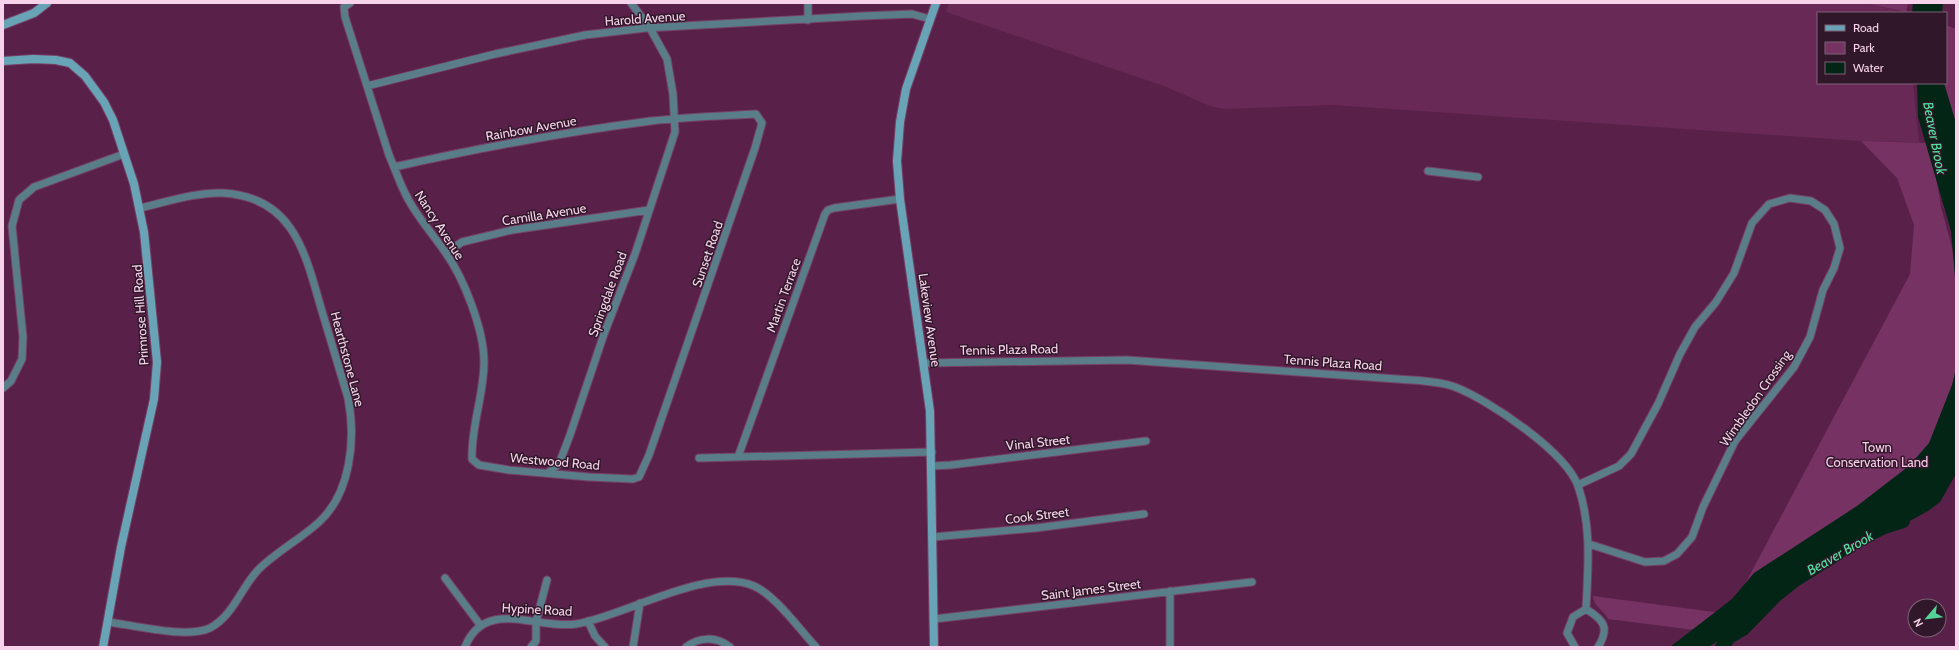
<svg xmlns="http://www.w3.org/2000/svg" width="1959" height="650" font-family="Cabin,sans-serif">
	<style>
		.built { fill: #682957 }
		.green { fill: #753263 }
		.water { fill: #022515 }
		.lines { fill: none; stroke-linecap: round; stroke-linejoin: round }
		.river { stroke: #022515; stroke-width: 14 }
		.street-casing { stroke: #754167; stroke-width: 9 }
		.secondary-casing { stroke: #754167; stroke-width: 10 }
		.street { stroke: #5a7e89; stroke-width: 7 }
		.secondary { stroke: #69a4b6; stroke-width: 8 }
		.labels { text-anchor: middle; dominant-baseline: central; stroke-width: 3; stroke-linejoin: round; paint-order: stroke }
		.street-label { font-size: 13px; fill: #f6d3ea; stroke: #301729 }
		.park-label { font-size: 13px; fill: #facdea; stroke: #301729 }
		.water-label { font-size: 14px; font-style: italic; fill: #4fe29e; stroke: #301729 }
	</style>
	<rect width="100%" height="100%" fill="#59214a"/>
	<path class="built" d="M949 3H1864L1906 13H1818V83H1913L1919 142 1861 141 1333 105 1224 109 1210 106 1164 86 946 12Z"/>
	<path class="green" d="M1864 3H1908L1906 12Z
		M1946 25 1956 29V218L1926 83H1946Z
		M1861 141 1931 143 1941 207 1956 262V404L1921 492 1825 543 1726 634 1608 619C1604 610 1593 606 1593 596L1729 614 1910 274 1914 225 1897 178Z"/>
	<path class="water" d="M1913 3H1943L1942 13H1912Z
		M1917 83H1944L1956 123V289L1951 231 1918 117Z
		M1956 368V474L1940 502 1928 511 1908 522 1889 527H1879L1854 535 1823 555 1777 599 1709 647H1670L1732 599 1754 573 1857 506 1909 466 1929 443 1952 385Z"/>
	<g class="lines">
		<path class="river" d="M1722 647 1729 637 1743 629 1775 596 1795 580 1832 557 1848 545 1884 527 1903 521"/>
		<defs>
			<path id="street" d="M350 3 344 7 345 17 389 155C395 169 400 184 407 197 417 217 433 234 445 252 464 278 484 330 484 362 484 395 471 426 472 459L479 465 509 470 589 477 633 479 639 477 649 455 755 148 762 123 756 114C721 116 686 117 651 121 564 132 479 148 394 167
				M808 20V3
				M367 86 495 54 585 35 646 28 862 16 912 14 930 19
				M1428 171 1478 177
				M900 199 834 208 828 210 825 214 738 457 932 452
				M446 253 462 242 512 230 649 210
				M924 363 1127 360 1411 380C1425 381 1441 382 1455 387 1489 400 1566 452 1578 486 1592 526 1588 568 1586 609
				M3 388 11 381 22 359 23 337 12 226 19 200 34 187 124 154
				M699 458 738 457
				M932 466 951 465 1146 441
				M549 472 559 464 570 435 604 334 635 254 675 132 673 94 667 59 650 28 631 3
				M1578 485 1619 466 1631 454 1658 404 1680 354 1695 327 1716 302 1734 273 1752 223 1769 204 1790 198 1811 201 1825 210 1834 224 1840 248 1834 268 1823 290 1810 337 1794 367 1735 441 1703 507 1692 537 1677 554 1664 561 1645 562 1589 544
				M933 537 1036 528 1144 514
				M445 578 481 626
				M1170 591V647
				M1586 609C1604 620 1610 628 1598 647
				M934 619 1252 582
				M588 621 595 636 605 647
				M108 622C133 625 187 639 210 628 233 616 241 588 258 570 276 552 299 540 318 523 351 494 356 439 348 398 339 368 330 338 321 308 305 252 293 197 223 193 196 192 166 202 140 208
				M465 647C485 597 537 630 576 624 626 616 705 566 754 586 775 595 800 630 816 647
				M531 647 536 641V622L547 580
				M633 647 640 603
				M686 647C699 637 716 636 730 647
				M1575 647 1567 633 1573 617 1586 609"/>
			<path id="secondary" d="M3 25 34 13 47 3
				M3 61 33 59 56 60 70 63 85 76 104 102 113 120 134 184 144 232 157 362 154 399 121 547 103 647
				M934 647 930 411 900 199 897 161 900 122 906 89 936 3"/>
		</defs>
		<use href="#street" class="street-casing"/>
		<use href="#secondary" class="secondary-casing"/>
		<use href="#street" class="street"/>
		<use href="#secondary" class="secondary"/>
	</g>
	<g class="labels">
		<g class="street-label">
			<text transform="translate(645 18) rotate(-4)">Harold Avenue</text>
			<text transform="translate(531 128) rotate(-10)">Rainbow Avenue</text>
			<text transform="translate(544 214) rotate(-9)">Camilla Avenue</text>
			<text transform="translate(440 225) rotate(57)">Nancy Avenue</text>
			<text transform="translate(707 254) rotate(-71)">Sunset Road</text>
			<text transform="translate(607 294) rotate(-70)">Springdale Road</text>
			<text transform="translate(783 295) rotate(-70)">Martin Terrace</text>
			<text transform="translate(140 315) rotate(-94)">Primrose Hill Road</text>
			<text transform="translate(930 320) rotate(82)">Lakeview Avenue</text>
			<text transform="translate(1009 349) rotate(-1)">Tennis Plaza Road</text>
			<text transform="translate(348 359) rotate(75)">Hearthstone Lane</text>
			<text transform="translate(1333 362) rotate(4)">Tennis Plaza Road</text>
			<text transform="translate(1755 398) rotate(-55)">Wimbledon Crossing</text>
			<text transform="translate(1038 442) rotate(-6)">Vinal Street</text>
			<text transform="translate(555 461) rotate(5)">Westwood Road</text>
			<text transform="translate(1037 515) rotate(-7)">Cook Street</text>
			<text transform="translate(1091 589) rotate(-7)">Saint James Street</text>
			<text transform="translate(537 609) rotate(3)">Hypine Road</text>
		</g>
		<g class="park-label">
			<text x="1877" y="447">Town<tspan x="1877" dy="15">Conservation Land</tspan></text>
		</g>
		<g class="water-label">
			<text transform="translate(1935 138) rotate(79)">Beaver Brook</text>
			<text transform="translate(1840 553) rotate(-30)">Beaver Brook</text>
		</g>
	</g>
	<rect width="1959" height="650" fill="none" stroke="#f6d3ea" stroke-width="8"/>
	<rect x="1817" y="12" width="130" height="72" fill="#301729" stroke="#7f6276"/>
	<rect x="1825" y="25" width="20" height="6" fill="#69a4b6" stroke="#7f6276"/>
	<text x="1853" y="32" font-size="12" fill="#f6d3ea">Road</text>
	<rect x="1825" y="42" width="20" height="12" fill="#753263" stroke="#7f6276"/>
	<text x="1853" y="52" font-size="12" fill="#f6d3ea">Park</text>
	<rect x="1825" y="62" width="20" height="12" fill="#022515" stroke="#7f6276"/>
	<text x="1853" y="72" font-size="12" fill="#f6d3ea">Water</text>
	<g transform="translate(1927 618) rotate(242)"><circle r="19" fill="#301729" stroke="#7f6276"/>
	<path d="M0-3L7 15L0 10L-7 15Z" fill="#54d396"/>
	<text y="-6" font-size="11" font-weight="bold" text-anchor="middle" fill="#f6d3ea">N</text>
	</g>
</svg>
